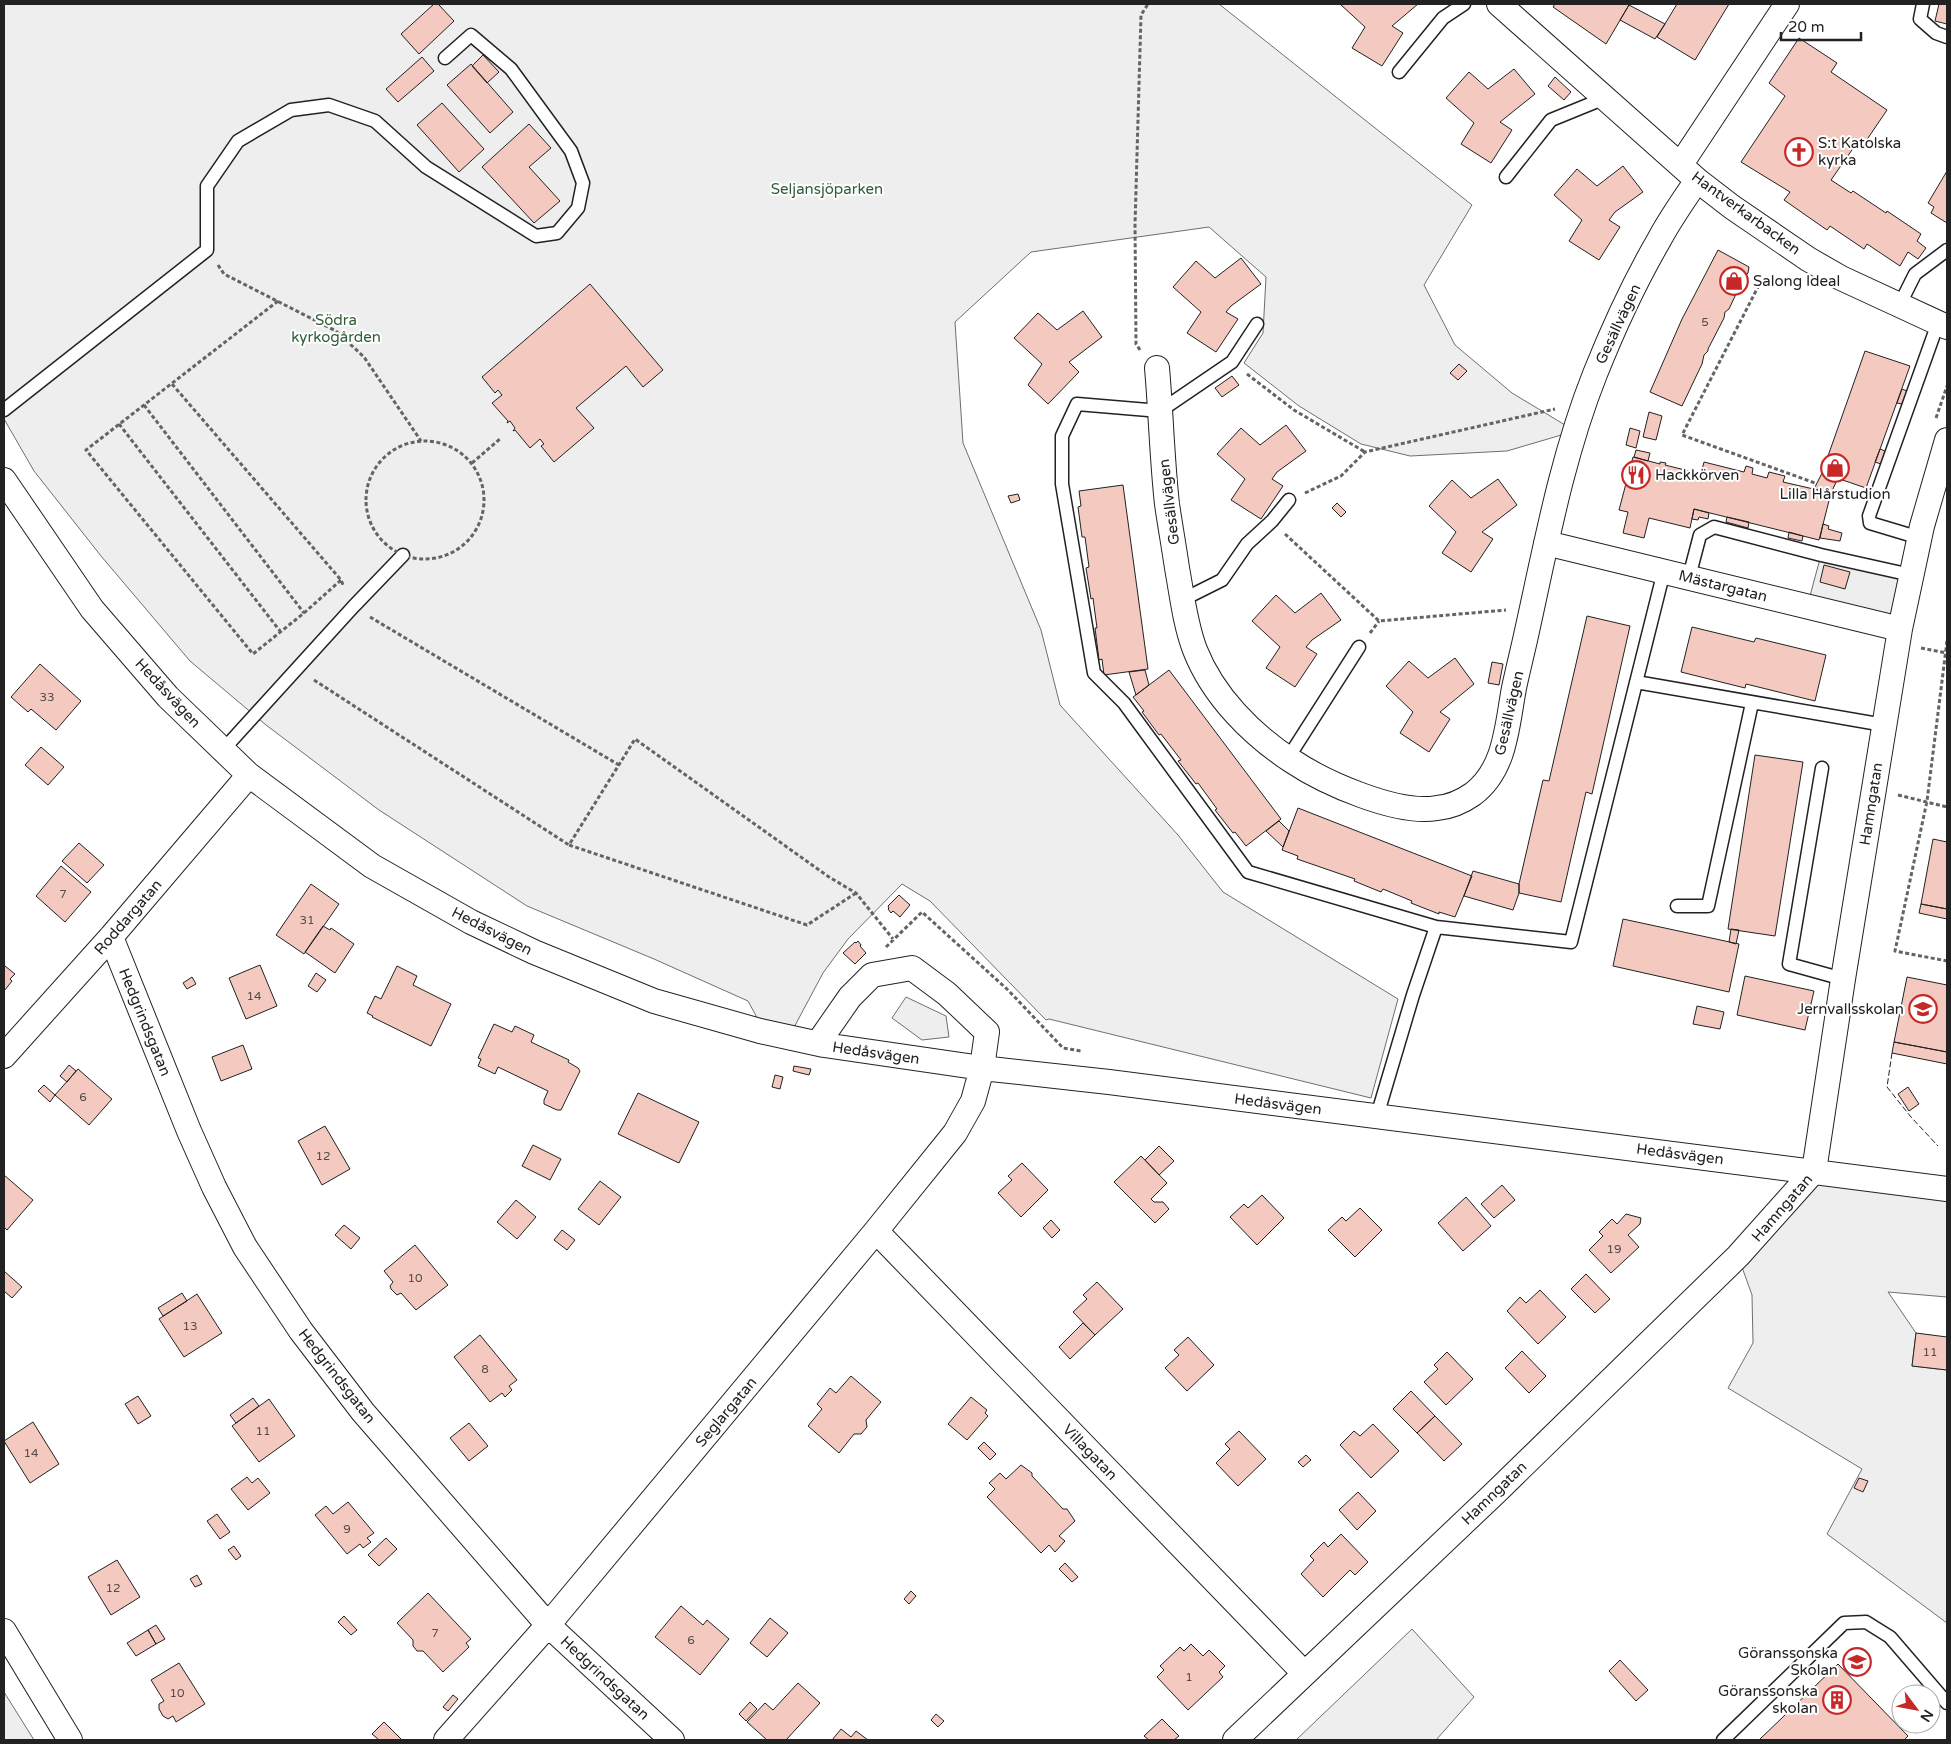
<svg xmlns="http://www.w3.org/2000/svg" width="1951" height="1744" font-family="'Varela Round',sans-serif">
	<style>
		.green { fill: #eee; stroke: #6f6f6f }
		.building { fill: #f3c9c0; stroke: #222 }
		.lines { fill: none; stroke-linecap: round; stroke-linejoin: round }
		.service-casing { stroke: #222; stroke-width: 15 }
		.minor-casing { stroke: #222; stroke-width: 26 }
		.path { stroke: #646464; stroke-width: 3; stroke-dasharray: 4 2.5; stroke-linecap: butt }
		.service { stroke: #fff; stroke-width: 12 }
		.minor { stroke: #fff; stroke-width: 24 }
		.fence { stroke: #222; stroke-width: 1; stroke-dasharray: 6 2.5; stroke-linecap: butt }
		.labels { text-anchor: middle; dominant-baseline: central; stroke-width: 4; stroke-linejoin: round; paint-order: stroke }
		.number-label { font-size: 12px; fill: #564c4a }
		.poi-label { font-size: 15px; fill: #222; stroke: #fff; text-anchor: start }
		.park-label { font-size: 15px; fill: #2f5e38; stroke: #fff }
		.street-label { font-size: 15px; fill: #222; stroke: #fff }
	</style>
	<rect width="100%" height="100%" fill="#fff"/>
	<path class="green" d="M4 4H1219L1472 205 1424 285 1455 345 1512 393 1575 431 1507 451 1410 456 1361 444 1299 406 1244 363 1263 333 1266 277 1209 227 1031 252 955 322 963 443 1041 630 1060 705 1178 835 1223 892 1398 999 1371 1098 1049 1019 1046 1020 930 901 902 884 848 939 823 973 791 1033 761 1025 748 1001 654 959 527 906 379 810 266 725 190 661 101 556 34 471 4 419Z
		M1821 555 1911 575 1900 629 1807 607Z
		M906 997 946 1016 949 1037 922 1040 892 1018Z
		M1814 1171 1947 1189V1297L1888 1292 1916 1333 1912 1366 1947 1370V1623L1827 1534 1862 1469 1728 1388 1753 1343 1752 1295 1738 1256Z
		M1412 1629 1474 1697 1436 1740H1296Z
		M4 1692 34 1740H4Z"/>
	<path class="building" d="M434 4H438L454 21 419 54 401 34Z
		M1340 4H1418L1392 26 1403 33 1382 66 1352 48 1365 27Z
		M1555 4H1627L1629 5 1606 44 1553 7Z
		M1677 4H1729L1695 60 1657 37Z
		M1939 4H1947V24L1935 21Z
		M1629 5 1665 24 1655 39 1620 20Z
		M1799 38 1837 63 1831 72 1887 110 1866 141 1861 137 1831 180 1851 193 1853 191 1886 213 1887 211 1921 234 1917 241 1926 248 1918 259 1908 252 1900 266 1867 244 1864 249 1830 226 1827 230 1784 200 1790 192 1741 162 1785 96 1769 83Z
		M483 55 499 72 487 83 472 66Z
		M422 57 434 71 398 102 386 89Z
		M471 64 513 112 490 133 447 85Z
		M1514 69 1535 94 1500 122 1512 130 1491 163 1461 144 1474 123 1446 98 1469 72 1488 89Z
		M1555 77 1571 92 1564 100 1548 86Z
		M442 103 484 149 459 172 417 125Z
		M529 124 551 148 529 167 560 201 534 223 482 167Z
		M1623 166 1643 192 1615 212 1609 220 1620 227 1599 260 1569 241 1582 220 1554 195 1577 169 1597 186Z
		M1947 171V223L1931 213 1934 207 1928 203Z
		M1718 250 1749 267 1748 273 1744 277 1729 309 1725 312 1724 318 1708 349V351L1704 355 1702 364 1682 406 1650 392 1682 319Z
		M1241 258 1261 284 1231 306 1226 312 1238 319 1216 352 1187 333 1201 312 1173 287 1196 261 1215 278Z
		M590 284 663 370 643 387 626 366 576 408 594 428 554 462 541 446 544 444 540 439 530 448 515 430 513 431 515 428 510 421 507 423 508 421 492 403 502 395 498 390 495 393 482 377Z
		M1083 311 1102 337 1069 362 1079 372 1048 404 1028 385 1042 364 1014 338 1038 313 1057 330Z
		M1865 351 1910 366 1866 488 1822 473Z
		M1459 364 1467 371 1458 380 1450 373Z
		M1232 376 1239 385 1222 397 1215 388Z
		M1902 389 1907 391 1902 404 1897 403Z
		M1649 412 1662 416 1656 440 1643 437Z
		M1286 425 1306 451 1277 472 1272 479 1283 486 1261 519 1231 500 1245 479 1217 454 1241 428 1260 445Z
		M1630 428 1640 431 1636 448 1626 445Z
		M1880 449 1885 451 1881 464 1875 462Z
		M1636 450 1650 453 1648 461 1634 457Z
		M1633 457 1660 464V462L1666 463 1665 465 1701 474 1704 462 1744 472 1746 466 1753 468 1752 474 1767 478 1769 472 1785 476 1783 482 1831 493 1819 540 1694 509 1690 528 1649 518 1644 538 1623 533 1628 512 1619 510Z
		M1822 473 1838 478 1831 493 1814 489Z
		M1498 479 1517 505 1482 532 1493 539 1471 572 1442 553 1456 532 1429 506 1452 480 1471 498Z
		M1123 485 1148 669 1104 675 1102 659 1099 660 1095 628H1097L1093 598 1091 599 1086 568 1089 567 1085 537H1082L1078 507 1081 506 1079 491Z
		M1018 494 1020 500 1011 503 1008 496Z
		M1337 503 1346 512 1341 517 1332 508Z
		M1694 509 1709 513 1708 519 1699 517 1698 520 1692 519Z
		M1727 517 1749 522 1748 528 1726 522Z
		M1823 524 1829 526 1828 529 1842 533 1840 541 1820 538Z
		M1789 532 1803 536 1802 541 1788 538Z
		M1824 565 1850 572 1845 589 1820 582Z
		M1321 593 1341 620 1312 640 1306 647 1317 654 1295 687 1266 668 1280 647 1252 621 1276 595 1295 613Z
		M1587 616 1630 626 1592 794 1586 792 1561 902 1519 893V884L1543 780 1549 781Z
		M1692 627 1754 642 1756 638 1826 655 1815 701 1746 684 1745 688 1681 672Z
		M1455 658 1474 684 1440 712 1450 719 1429 752 1400 733 1413 712 1386 686 1409 661 1428 678Z
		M1492 662 1503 664 1499 685 1488 683Z
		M40 664 81 701 56 730 31 709 28 712 11 697Z
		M1145 670 1149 685 1136 695 1129 672Z
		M1169 670 1281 819 1246 846 1235 832 1233 833 1215 810 1217 809 1198 783 1196 784 1178 761 1181 760 1161 734 1159 735 1142 712 1144 711 1133 697Z
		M41 747 64 767 48 785 25 765Z
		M1755 755 1803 762 1775 936 1728 929Z
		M1298 808 1472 876 1455 917 1439 912V914L1411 903 1412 901 1383 889 1381 892 1354 881 1355 879 1297 859 1298 856 1282 850Z
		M1279 821 1289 831 1283 847 1266 831Z
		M1933 839 1947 842V909L1921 904Z
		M79 843 104 865 87 883 62 861Z
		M61 866 91 892 65 922 36 896Z
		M1473 871 1519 884V893L1513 910 1464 896Z
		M311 884 339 904 304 954 276 935Z
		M899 895 910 905 900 917 893 911 891 913 888 909 889 908 888 906Z
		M1921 904 1947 909V919L1919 913Z
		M1623 919 1739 944 1729 992 1613 966Z
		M323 926 330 930 331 928 354 944 335 973 305 952Z
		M1731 929 1739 930 1736 944 1729 942Z
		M858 941 861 945 860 946 866 953 855 964 843 953 855 942 856 943Z
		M260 965 277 1006 246 1019 229 978Z
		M5 966 15 974 10 979 12 981 4 991V969Z
		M397 966 417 976 413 985 451 1004 431 1046 372 1017 373 1016 367 1013 375 996 381 999Z
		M316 973 326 980 317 992 308 986Z
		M1745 976 1814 991 1805 1030 1737 1015Z
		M192 977 196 984 187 989 183 983Z
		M1907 977 1947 985V1052L1894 1042Z
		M1697 1006 1724 1012 1720 1029 1693 1024Z
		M494 1024 512 1032 515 1026 534 1035 531 1042 569 1060 568 1062 578 1068 580 1071 561 1110H557L544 1104V1100L548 1091 498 1067 495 1074 478 1066 481 1059 478 1058Z
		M1894 1042 1947 1052V1064L1892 1053Z
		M243 1045 252 1069 221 1081 212 1057Z
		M69 1065 76 1071 67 1082 60 1076Z
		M794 1066 811 1069 809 1075 793 1071Z
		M78 1069 112 1099 89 1125 55 1095Z
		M775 1075 783 1077 780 1089 772 1087Z
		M44 1085 55 1095 50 1102 38 1091Z
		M1908 1087 1919 1104 1909 1111 1898 1094Z
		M638 1093 699 1122 679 1163 618 1134Z
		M325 1126 350 1169 322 1185 298 1141Z
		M533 1145 561 1159 550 1180 522 1166Z
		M1159 1146 1174 1161 1159 1175 1145 1160Z
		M1141 1156 1167 1183 1151 1199 1154 1202H1163L1169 1209 1155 1223 1114 1182Z
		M1022 1163 1048 1190 1021 1217 998 1193 1012 1180 1008 1176Z
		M4 1175 33 1200 7 1230 4 1227Z
		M600 1181 621 1197 599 1225 578 1209Z
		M1502 1185 1515 1200 1494 1218 1481 1204Z
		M1262 1195 1284 1218 1257 1245 1230 1217 1244 1204 1248 1208Z
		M1466 1197 1491 1226 1463 1251 1438 1223Z
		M516 1200 536 1217 517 1239 497 1222Z
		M1360 1208 1382 1230 1355 1257 1328 1230 1342 1217 1346 1221Z
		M1626 1214 1641 1218 1640 1224 1628 1235 1639 1247 1611 1273 1589 1250 1603 1236 1599 1232 1612 1219 1617 1224Z
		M1051 1220 1060 1230 1052 1238 1043 1228Z
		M344 1225 360 1238 351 1249 335 1235Z
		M562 1230 575 1240 567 1250 554 1240Z
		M415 1245 448 1285 416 1310 401 1293 397 1295 391 1289 390 1286 393 1282 384 1271Z
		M4 1271 22 1287 12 1298 4 1291Z
		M1586 1274 1610 1299 1595 1313 1571 1289Z
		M1097 1282 1123 1309 1095 1335 1073 1312 1087 1299 1083 1295Z
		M1540 1290 1566 1317 1538 1344 1507 1311 1520 1297 1526 1303Z
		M182 1293 187 1301 163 1316 158 1308Z
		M197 1294 222 1333 184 1357 159 1319Z
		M1083 1323 1095 1335 1070 1359 1059 1347Z
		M1916 1333 1947 1337V1370L1912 1366Z
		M480 1335 517 1380 509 1386 512 1390 505 1397 502 1393 490 1402 454 1357Z
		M1188 1337 1214 1365 1187 1391 1165 1368 1179 1355 1174 1350Z
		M1522 1351 1546 1376 1529 1393 1505 1368Z
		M1447 1352 1473 1379 1446 1405 1424 1382 1438 1369 1434 1365Z
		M851 1376 881 1402 866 1420 867 1427 861 1434H854L839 1453 808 1426 822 1409 817 1404 830 1388 836 1393Z
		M1411 1391 1435 1416 1417 1433 1393 1409Z
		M138 1396 151 1416 138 1424 125 1404Z
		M971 1397 987 1410 985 1413 988 1416 967 1440 948 1424Z
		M253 1398 259 1406 236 1423 230 1415Z
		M269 1399 295 1436 259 1462 232 1426Z
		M1435 1416 1462 1444 1444 1461 1417 1433Z
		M33 1422 59 1464 30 1483 4 1441Z
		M469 1423 488 1446 469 1461 450 1438Z
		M1373 1424 1399 1451 1371 1478 1340 1445 1354 1431 1360 1436Z
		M1239 1431 1266 1459 1238 1486 1216 1463 1230 1449 1225 1444Z
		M984 1442 996 1454 990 1460 978 1448Z
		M1306 1455 1311 1460 1303 1467 1298 1462Z
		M1021 1465 1032 1473V1476L1063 1509H1067L1075 1521 1059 1536 1065 1541 1055 1552 1049 1545 1041 1553 987 1497 995 1489 989 1483 1000 1473 1006 1479Z
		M247 1477 252 1483 258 1478 270 1493 248 1510 231 1489Z
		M1859 1478 1868 1481 1863 1492 1854 1488Z
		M1358 1492 1376 1511 1357 1530 1339 1510Z
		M348 1502 374 1533 367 1538 371 1542 363 1548 360 1544 347 1554 315 1515 326 1506 333 1514Z
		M217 1514 230 1532 220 1539 207 1521Z
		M1341 1534 1368 1562 1355 1575 1350 1570 1323 1597 1301 1574 1314 1560 1310 1556 1324 1542 1328 1547Z
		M386 1538 397 1549 379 1566 368 1555Z
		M234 1546 241 1556 236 1560 228 1550Z
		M117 1560 140 1597 111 1615 88 1577Z
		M1065 1563 1078 1577 1072 1582 1059 1569Z
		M197 1575 202 1584 195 1587 190 1579Z
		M911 1591 916 1596 909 1604 904 1599Z
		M428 1593 471 1639 466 1643 469 1647 443 1672 423 1651H417L413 1646V1640L397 1623Z
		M681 1606 703 1625 707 1620 729 1639 700 1675 655 1637Z
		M344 1616 357 1630 351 1635 338 1622Z
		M770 1618 788 1633 767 1657 750 1643Z
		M156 1625 165 1639 156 1644 148 1630Z
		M148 1630 156 1644 136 1656 127 1643Z
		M1191 1644 1203 1656 1209 1650 1225 1666 1219 1672 1223 1677 1188 1710 1157 1677 1164 1670 1160 1666 1180 1647 1184 1651Z
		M1620 1660 1648 1690 1636 1701 1609 1671Z
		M179 1663 205 1704 176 1722 173 1716 168 1719 163 1716 159 1709V1704L164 1701 151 1680Z
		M1838 1664 1908 1736 1904 1740H1759Z
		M798 1683 820 1703 786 1740H767L747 1722 765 1703 773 1710Z
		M453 1695 458 1699 448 1711 443 1707Z
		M750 1702 757 1709 746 1721 739 1714Z
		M936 1714 944 1721 938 1727 931 1720Z
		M1162 1719 1179 1736 1174 1740H1149L1144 1736Z
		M384 1722 402 1740H379L372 1734Z
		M841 1729 851 1737 856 1731 868 1740H832Z"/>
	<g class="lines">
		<defs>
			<path id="service" d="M1923 4 1920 19 1936 33 1947 37
				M1399 72 1443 18 1464 4
				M1506 177 1551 120 1605 98
				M1899 306 1915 274 1947 250
				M1257 324 1232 362 1160 411 1077 404 1062 436V484L1094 673 1124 703 1248 872 1436 927 1571 942 1664 571
				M4 410 207 250V186L238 141 291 110 329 105 375 121 426 167 536 236 557 233 578 208 583 183 571 151 511 69 471 35 445 58
				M1920 538 1870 523 1869 516 1938 323
				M1689 577 1700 535 1714 527 1821 555 1911 575
				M1182 600 1222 580 1247 544 1272 521 1289 500
				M1636 682 1884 725
				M223 750 353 607 403 555
				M1288 758 1359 647
				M1822 768 1789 964 1843 979
				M1677 906H1708L1752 703
				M1377 1116 1413 995 1436 927
				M1723 1740 1844 1623 1866 1622 1890 1637 1947 1703"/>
			<path id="minor" d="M1499 4 1697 180 1732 207 1808 259 1841 278 1947 327
				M1681 164 1787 4
				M1157 368C1161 413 1162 459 1167 504 1170 525 1174 547 1177 568 1182 595 1185 624 1195 650 1213 696 1252 735 1292 761 1325 783 1397 815 1437 808 1450 807 1463 801 1473 794 1506 769 1507 725 1514 688 1518 669 1523 650 1527 631 1546 545 1562 457 1595 374 1613 329 1634 283 1659 240 1670 219 1684 200 1697 180
				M4 480 92 609 168 697 249 775 372 866 471 922 534 952 654 1001 760 1031 824 1045 982 1068 1109 1082 1947 1189
				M1546 543 1900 629
				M111 937 189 1131 214 1187 245 1247 301 1331 363 1412 548 1625 672 1740
				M4 1056 111 937 249 775
				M876 1231 1304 1673
				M4 1631 70 1740
				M446 1740 548 1625 876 1231 955 1133 973 1101 982 1068 987 1032 947 994 912 968 872 975 850 997 818 1043
				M1235 1740 1496 1492 1738 1256 1814 1171 1843 979 1900 629 1922 526 1947 440"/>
		</defs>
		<use href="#service" class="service-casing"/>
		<use href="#minor" class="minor-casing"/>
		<path class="path" d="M218 265 224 274 336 331 364 357 421 441
			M1759 285 1682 435 1815 483
			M278 301 86 450 253 654 304 613 341 580
			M1140 350 1136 344 1135 225 1141 15 1148 4
			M1247 374 1294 410 1365 452
			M172 384 341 580 344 587
			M144 405 304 613
			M1936 418 1947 386
			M119 424 280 631
			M366 500a59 59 0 1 1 118 0a59 59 0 1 1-118 0Z
			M472 463 501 438
			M1835 491 1854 500
			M1305 493 1341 476 1365 452 1555 409
			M1285 534 1379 621 1506 610
			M370 617 619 765
			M1370 633 1379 621
			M1947 641 1927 801 1895 951 1947 961
			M1921 648 1947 653
			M314 680 569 845
			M1898 795 1947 807
			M856 893 807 925 569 845 635 739 829 877 856 893 893 939
			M886 947 922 912 1008 990 1063 1048 1081 1051"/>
		<use href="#service" class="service"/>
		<use href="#minor" class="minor"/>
		<path class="fence" d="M1892 1053 1887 1087 1911 1117 1938 1146"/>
	</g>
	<defs>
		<symbol id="church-ring" viewBox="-11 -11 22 22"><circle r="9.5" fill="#fff" stroke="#c62828" stroke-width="1.5"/><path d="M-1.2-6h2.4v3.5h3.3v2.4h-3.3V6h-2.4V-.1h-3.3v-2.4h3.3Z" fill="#c62828"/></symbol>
		<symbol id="shop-ring" viewBox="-11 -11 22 22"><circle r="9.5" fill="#fff" stroke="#c62828" stroke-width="1.5"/><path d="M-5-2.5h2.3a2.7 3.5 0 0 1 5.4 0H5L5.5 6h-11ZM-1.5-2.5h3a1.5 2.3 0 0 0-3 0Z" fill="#c62828"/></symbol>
		<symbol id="restaurant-ring" viewBox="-11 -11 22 22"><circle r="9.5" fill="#fff" stroke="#c62828" stroke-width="1.5"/><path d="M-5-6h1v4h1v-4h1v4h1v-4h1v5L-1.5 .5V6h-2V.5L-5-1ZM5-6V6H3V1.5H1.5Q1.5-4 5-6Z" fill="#c62828"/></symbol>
		<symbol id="school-ring" viewBox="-11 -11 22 22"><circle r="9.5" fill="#fff" stroke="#c62828" stroke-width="1.5"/><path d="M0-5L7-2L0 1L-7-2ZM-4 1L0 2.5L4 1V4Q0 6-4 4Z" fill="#c62828"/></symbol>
		<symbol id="building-ring" viewBox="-11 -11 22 22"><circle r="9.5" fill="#fff" stroke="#c62828" stroke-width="1.5"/><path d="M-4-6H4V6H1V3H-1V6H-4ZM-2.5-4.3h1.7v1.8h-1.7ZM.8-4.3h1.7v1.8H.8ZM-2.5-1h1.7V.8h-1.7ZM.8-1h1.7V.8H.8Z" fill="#c62828"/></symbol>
	</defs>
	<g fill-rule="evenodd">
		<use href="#church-ring" x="1783" y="136" width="32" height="32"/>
		<use href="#shop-ring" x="1718" y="265" width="32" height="32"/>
		<use href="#shop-ring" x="1819" y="452" width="32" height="32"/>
		<use href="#restaurant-ring" x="1620" y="459" width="32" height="32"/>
		<use href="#school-ring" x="1907" y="993" width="32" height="32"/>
		<use href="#school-ring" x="1841" y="1646" width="32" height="32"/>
		<use href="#building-ring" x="1821" y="1684" width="32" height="32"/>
	</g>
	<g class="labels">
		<g class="number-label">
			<text x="1705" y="322">5</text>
			<text x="47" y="697">33</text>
			<text x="63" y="894">7</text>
			<text x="307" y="920">31</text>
			<text x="254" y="996">14</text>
			<text x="83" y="1097">6</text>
			<text x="323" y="1156">12</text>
			<text x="1614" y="1249">19</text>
			<text x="415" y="1278">10</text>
			<text x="190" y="1326">13</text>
			<text x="1930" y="1352">11</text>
			<text x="485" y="1369">8</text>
			<text x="263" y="1431">11</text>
			<text x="31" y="1453">14</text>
			<text x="347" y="1529">9</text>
			<text x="113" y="1588">12</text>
			<text x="435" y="1633">7</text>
			<text x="691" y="1640">6</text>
			<text x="1189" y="1677">1</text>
			<text x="177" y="1693">10</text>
		</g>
		<g class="poi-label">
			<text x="1818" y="143">S:t Katolska<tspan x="1818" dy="17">kyrka</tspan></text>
			<text x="1753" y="281">Salong Ideal</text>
			<text x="1655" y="475">Hackkörven</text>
			<text x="1835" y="494" text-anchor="middle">Lilla Hårstudion</text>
			<text x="1904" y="1009" text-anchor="end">Jernvallsskolan</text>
			<text x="1838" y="1653" text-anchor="end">Göranssonska<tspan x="1838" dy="17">Skolan</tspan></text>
			<text x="1818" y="1691" text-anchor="end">Göranssonska<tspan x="1818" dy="17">skolan</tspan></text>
		</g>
		<g class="park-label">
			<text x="827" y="189">Seljansjöparken</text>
			<text x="336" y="320">Södra<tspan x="336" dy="17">kyrkogården</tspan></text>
		</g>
		<g class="street-label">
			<text transform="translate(1746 213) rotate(36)">Hantverkarbacken</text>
			<text transform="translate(1618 324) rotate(-65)">Gesällvägen</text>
			<text transform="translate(1169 502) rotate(-97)">Gesällvägen</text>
			<text transform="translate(1723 586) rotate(14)">Mästargatan</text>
			<text transform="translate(168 693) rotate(47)">Hedåsvägen</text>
			<text transform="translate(1509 713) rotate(-77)">Gesällvägen</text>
			<text transform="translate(1871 804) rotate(-81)">Hamngatan</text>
			<text transform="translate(128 917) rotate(-49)">Roddargatan</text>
			<text transform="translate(492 931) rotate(27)">Hedåsvägen</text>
			<text transform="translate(145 1022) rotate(68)">Hedgrindsgatan</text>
			<text transform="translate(876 1053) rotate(8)">Hedåsvägen</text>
			<text transform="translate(1278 1104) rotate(7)">Hedåsvägen</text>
			<text transform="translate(1680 1154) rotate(7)">Hedåsvägen</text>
			<text transform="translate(1782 1208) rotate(-49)">Hamngatan</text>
			<text transform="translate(337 1376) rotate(52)">Hedgrindsgatan</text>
			<text transform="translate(726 1412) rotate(-50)">Seglargatan</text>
			<text transform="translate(1090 1452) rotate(46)">Villagatan</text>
			<text transform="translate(1494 1493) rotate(-44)">Hamngatan</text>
			<text transform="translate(605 1678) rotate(43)">Hedgrindsgatan</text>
		</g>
	</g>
	<rect width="1951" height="1744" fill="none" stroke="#222222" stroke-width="10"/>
	<g transform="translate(1916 1709) rotate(122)"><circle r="24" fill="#ffffff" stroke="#a7a7a7"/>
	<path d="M0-4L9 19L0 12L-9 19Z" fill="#c62828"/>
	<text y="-8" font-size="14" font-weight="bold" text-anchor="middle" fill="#222222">N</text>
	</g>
	<path d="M1781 32v8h80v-8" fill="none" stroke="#222222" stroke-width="2.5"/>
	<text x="1788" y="32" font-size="15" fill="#222222" stroke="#ffffff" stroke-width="4" paint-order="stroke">20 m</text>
</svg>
